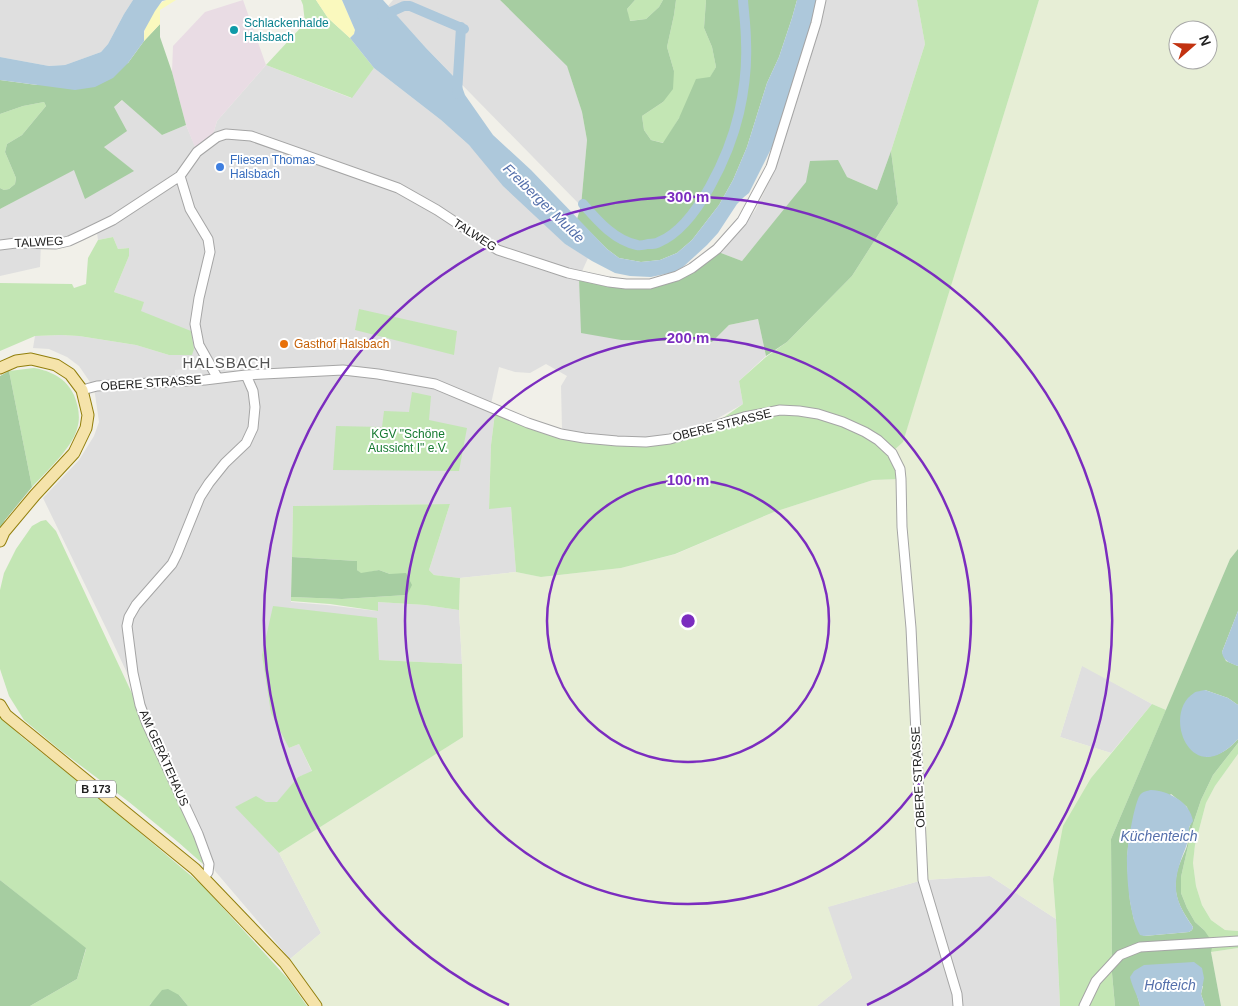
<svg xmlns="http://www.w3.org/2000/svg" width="1238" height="1006" font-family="Helvetica,sans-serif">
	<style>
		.residential { fill: #dfdfdf }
		.industrial { fill: #e9dce4 }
		.farmland { fill: #e7eed6; fill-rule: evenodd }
		.grass { fill: #c3e6b4 }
		.forest { fill: #a6cda1; fill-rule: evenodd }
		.sand { fill: #faf9be }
		.parking { fill: #e5e5e5 }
		.water { fill: #adc8db }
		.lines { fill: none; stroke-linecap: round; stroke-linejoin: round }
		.canal { stroke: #adc8db; stroke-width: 10 }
		.minor-casing { stroke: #a5a5a5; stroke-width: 11 }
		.major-casing { stroke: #927f0c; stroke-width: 13 }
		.minor { stroke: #fff; stroke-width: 9 }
		.major { stroke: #f5e3aa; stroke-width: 11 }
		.ring { fill: none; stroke: #7b2cbf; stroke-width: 2.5 }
		.culture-dot { fill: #0f9aa8; stroke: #fff; stroke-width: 2 }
		.shop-dot { fill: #3f7fe0; stroke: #fff; stroke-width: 2 }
		.food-dot { fill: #e8710a; stroke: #fff; stroke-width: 2 }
		.labels { text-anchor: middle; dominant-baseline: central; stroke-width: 4; stroke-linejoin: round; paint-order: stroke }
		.shield { fill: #fff; stroke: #646464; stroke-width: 1 }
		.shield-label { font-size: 11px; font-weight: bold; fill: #212121 }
		.culture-label { font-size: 12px; fill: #0d838f; stroke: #fff; text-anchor: start }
		.shop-label { font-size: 12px; fill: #366cbe; stroke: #fff; text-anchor: start }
		.street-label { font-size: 12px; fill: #212121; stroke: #fff }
		.food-label { font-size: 12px; fill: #c56008; stroke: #fff; text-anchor: start }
		.park-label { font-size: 12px; fill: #157a30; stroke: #fff }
		.water-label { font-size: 14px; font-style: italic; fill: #546fab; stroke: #fff }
		.quarter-label { font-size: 15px; letter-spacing: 1px; fill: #545454; stroke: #fff }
		.centre { fill: #7b2cbf; stroke: #fff; stroke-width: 2.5 }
		.ring-label { font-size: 15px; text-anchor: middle; font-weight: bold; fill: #7b2cbf; stroke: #fff; stroke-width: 4; stroke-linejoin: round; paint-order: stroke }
	</style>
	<rect width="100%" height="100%" fill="#f1f0e9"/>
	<path class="residential" d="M0 0H133L124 14 108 44 101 52 65 65 49 66 0 57Z
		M393 0H500L567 65 582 112 587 140 581 206 426 48 388 6Z
		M825 0H917L925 44 891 151 877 190 847 177 807 182 742 261 721 253 746 223 756 209 774 172 810 60Z
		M266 65 351 98 374 68 441 120 469 145 565 244 588 258 579 278 712 342 729 325 758 319 766 356 739 381 743 404 704 426 679 433 652 438 616 439 574 433 562 429 561 386 567 376 546 364 530 373 515 372 499 367 491 404 495 413 491 445 489 508 511 507 516 572 460 578 434 575 429 570 450 504 293 506 291 602 327 605 377 611 378 602 425 605 459 610 462 664 379 660 289 748 299 744 312 772 298 777 277 803 266 802 236 807 279 853 321 933 290 959 215 871 205 841 108 632 43 498 79 460 94 436 99 422 95 394 92 385 79 366 67 357 49 349 33 348 35 336 61 335 79 336 136 345 169 355 140 311 143 302 114 292 129 256V248L118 249 113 237 98 240 96 227 67 239 41 242 40 267 0 276V209L74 169 133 171 103 146 114 107 123 100 162 135 186 125 197 151 211 141 217 121Z
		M1082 665 1152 704 1111 753 1060 737Z
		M990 876 1056 919 1060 1006H817L852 978 827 907 923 880Z"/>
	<path class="industrial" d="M243 0 266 65 217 121 211 141 197 152 186 125 172 72 173 46 205 12Z"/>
	<path class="farmland" d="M1039 0H1238V549L1230 559 1166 710 1152 704 1082 666 1060 737 1111 753 1091 778 1053 879 1056 919 990 876 923 880 828 907 852 978 817 1006H323L290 959 321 933 279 853 463 737 462 664 459 610 460 578 516 572 542 577 621 568 676 554 774 512 873 480 901 479 892 453 903 441ZM1178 30H1208V60H1178Z
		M1238 754V931L1225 930 1211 920 1202 905 1196 886 1193 863 1195 845 1206 803 1215 786Z
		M1238 948V1006H1221L1211 952Z"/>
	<path class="grass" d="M301 0H316L328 18 350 38 374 68 352 98 266 65 305 23 303 5Z
		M635 0H663L659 7 646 19 629 21 627 9Z
		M676 0H706L704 28 712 47 716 67 710 78 679 118 664 143 651 140 644 130 642 116 663 102 674 71 667 47 674 15Z
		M917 0H1039L903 442 892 452 901 479 873 480 774 512 675 554 621 568 541 577 516 572 511 507 489 509 491 445 495 413 579 438 659 441 710 427 743 404 739 381 766 357 787 342 852 276 898 204 891 151 925 44Z
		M44 102 46 106 22 135 7 144 5 152 16 178 15 184 9 189 4 190 0 188V114L23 106Z
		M113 237 118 249 129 248V256L114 292 144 302 141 311 191 331 194 349 192 355H169L136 345 79 336 61 335 35 336 0 351V283L72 284 74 288 86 284 88 258 98 240Z
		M359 309 457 331 454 355 355 330Z
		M34 368C51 371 66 378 74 395 78 405 81 417 77 429 72 448 46 472 32 487L9 371Z
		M412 392 431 396 429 420 467 428 459 471 333 470 336 426 382 427 384 411 409 412Z
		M450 504 429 570 434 575 460 578 459 610 425 605 378 602V611L330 604 291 601V597L342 599 407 595 406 574H390L379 570 361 574 357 570V561L292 557 293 506Z
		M46 520 56 531 136 702 198 840 200 848 199 853 202 859 203 864 178 842 129 802 60 750 24 720 9 696 0 669V590L4 573 16 549 32 526 41 521Z
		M273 606 377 618 379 660 462 664 463 737 279 853 235 807 256 796 266 802H277L298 777 312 771 299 744 289 748 271 713 262 655Z
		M1152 704 1166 710 1111 839 1112 973 1115 1006H1060L1056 919 1053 879 1063 826 1091 778Z
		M0 716 22 737 106 804 202 885 288 979 307 1006H188L179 995 151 1003 149 1006H30L77 979 86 949 0 880Z
		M1238 743V754L1215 786 1206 803 1195 845 1193 863 1196 886 1202 905 1211 920 1225 930 1238 931V948L1211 952 1204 930 1195 922 1187 908 1181 893V877L1193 824 1201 800 1213 775Z"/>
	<path class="forest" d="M500 0H635L627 9 630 21 646 19 659 7 663 0H676L674 15 667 47 674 71 673 89 663 102 642 116 644 130 651 140 663 143 679 118 696 79 710 77 716 67 712 47 704 28 706 0H797L792 18 779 57 767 83 747 147 733 180 719 205 692 240 677 253 660 260 641 262 619 258 607 249 577 219 581 206 587 140 582 112 567 66Z
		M160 24V37L172 72 186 125 162 135 122 100 114 107 127 131 104 147 134 171 85 199 74 170 0 209V188L4 190 9 189 15 184 16 178 5 152 7 144 22 135 46 106 44 102 23 106 0 114V80L37 85 128 63 144 41Z
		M891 151 898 204 852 276 787 342 766 356 758 319 729 325 712 342 621 340 581 333 579 278 626 284 666 279 717 249 721 253 742 261 806 182 810 161 838 160 847 177 877 190Z
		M9 371 32 487 5 520 0 529V376Z
		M1238 549V611L1222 652 1226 661 1238 666V705L1228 698 1205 690 1206 757C1221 755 1229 749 1238 739V743L1213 775 1201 800 1193 824 1181 877V893L1187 908 1195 922 1204 930 1213 943 1211 952 1221 1006H1205L1201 994 1203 986 1136 991 1140 1006H1115L1112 973 1111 839 1230 559ZM1171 794 1187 807 1191 823C1187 830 1189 839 1187 846 1184 855 1179 863 1177 872 1172 895 1180 908 1193 927L1192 930 1189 932 1144 936 1134 920 1130 901 1127 861 1128 847 1130 836Z
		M292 557 357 561V570L361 573 379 570 390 574 406 573 412 585 407 595 342 599 291 597Z
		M0 880 86 948 77 979 30 1006H0Z
		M168 989 179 995 188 1006H149L162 990Z"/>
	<path class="sand" d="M166 0H176L160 10V24L144 41C144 37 144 33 145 29 149 19 156 4 166 0Z
		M316 0H342L355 30 354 34 350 38 328 18Z"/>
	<path class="parking" d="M266 362V369L225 371 224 364Z
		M200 367V375L175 377V370Z"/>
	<path class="water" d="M133 0H166L162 1 155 11 144 31V41L128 63 113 78 95 87 75 90 0 80V57L49 66 65 65 101 52 108 44 124 14Z
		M342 0H383L426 48 461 84 465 95 493 135 531 170 607 249 619 258 641 262 660 260 677 253 692 240 719 205 733 180 747 147 767 83 779 57 792 18 797 0H818L816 12 775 141 749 193 744 197 737 204 718 233 707 245 683 267 674 272 651 277 630 276 615 273 592 261 565 244 503 186 469 145 441 120 374 68 350 38 354 34 355 30Z
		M1238 611V666C1230 663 1223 661 1222 652Z
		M1205 690 1228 698 1238 705V739C1191 792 1161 713 1194 693 1196 691 1202 691 1205 690Z
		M1151 790C1169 791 1190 802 1193 821L1189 827C1190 838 1186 847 1182 857 1171 888 1175 901 1193 927L1192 930 1189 932 1144 936 1140 935C1130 918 1127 882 1127 863 1126 852 1134 803 1140 795 1143 791 1147 791 1151 790Z
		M1194 962 1202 968 1204 978 1201 994 1205 1006H1140C1138 996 1132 987 1130 977L1134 971 1144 965Z"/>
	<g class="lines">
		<path class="canal" d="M382 16 404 6H410L464 29
			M457 94 461 27
			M583 204C598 221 614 240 637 245 640 246 644 245 648 244 651 244 656 244 659 242 698 226 730 152 739 113 744 91 747 64 746 42 746 28 744 14 743 0"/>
		<defs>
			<path id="minor" d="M180 176 190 209 208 239 210 252 199 298 195 324 199 345 217 377
				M0 245 16 243 56 244 69 241 82 235 113 220 180 176 197 152 217 137 226 134 251 136 398 188 437 210 493 247 498 250 568 273 609 282 626 284H650L677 276 692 268 717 249 742 221 771 167 816 23 821 0
				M82 390 97 386 205 380 246 375 343 370 378 374 435 384 528 423 561 434 584 438 617 441 646 442 670 439 744 417 780 410 799 411 818 414 843 422 865 432 878 440 892 453 900 469 901 479 902 527 911 628 923 880 957 994 958 1006
				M204 878 208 872 209 864 198 834 147 724 140 705 133 673 127 626 129 617 136 605 172 564 177 554 200 497 209 483 225 463 246 443 253 428 255 407 253 391 246 375
				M1084 1006 1096 981 1120 955 1140 947 1238 941"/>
			<path id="major" d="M0 368 16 361 31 359 56 365 70 374 82 390 88 415 86 428 74 453 35 495 4 532 0 541
				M0 705 6 715 195 869 285 963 316 1006"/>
		</defs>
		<use href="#minor" class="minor-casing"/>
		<use href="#major" class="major-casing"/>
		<use href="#minor" class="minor"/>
		<use href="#major" class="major"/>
	</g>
	<g class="ring">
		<circle cx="688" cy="621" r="141"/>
		<circle cx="688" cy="621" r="283"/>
		<path d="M509 1005A424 424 0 1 1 867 1005"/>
	</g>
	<circle class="culture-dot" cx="234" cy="30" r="5"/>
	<circle class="shop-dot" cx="220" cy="167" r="5"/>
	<circle class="food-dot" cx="284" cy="344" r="5"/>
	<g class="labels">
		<rect class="shield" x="76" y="780.5" width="40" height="17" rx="4"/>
		<g class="shield-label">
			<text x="96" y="789">B 173</text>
		</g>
		<g class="culture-label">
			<text x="244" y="23">Schlackenhalde<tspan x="244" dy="14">Halsbach</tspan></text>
		</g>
		<g class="shop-label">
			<text x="230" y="160">Fliesen Thomas<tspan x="230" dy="14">Halsbach</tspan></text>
		</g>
		<g class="street-label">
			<text transform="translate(475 235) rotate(33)">TALWEG</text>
			<text transform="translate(39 242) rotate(-3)">TALWEG</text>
			<text transform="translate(151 383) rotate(-4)">OBERE STRASSE</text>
			<text transform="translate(722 425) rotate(-14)">OBERE STRASSE</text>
			<text transform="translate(164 758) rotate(66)">AM GERÄTEHAUS</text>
			<text transform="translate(918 777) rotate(-93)">OBERE STRASSE</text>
		</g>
		<g class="food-label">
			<text x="294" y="344">Gasthof Halsbach</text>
		</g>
		<g class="park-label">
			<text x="408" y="434">KGV "Schöne<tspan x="408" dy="14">Aussicht I" e.V.</tspan></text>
		</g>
		<g class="water-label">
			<text transform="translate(544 203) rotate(44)">Freiberger Mulde</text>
			<text x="1159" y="836">Küchenteich</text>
			<text x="1170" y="985">Hofteich</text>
		</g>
		<g class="quarter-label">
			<text x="227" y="362">HALSBACH</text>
		</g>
	</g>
	<circle cx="688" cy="621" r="8" class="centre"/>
	<g class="ring-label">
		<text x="688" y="202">300 m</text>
		<text x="688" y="343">200 m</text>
		<text x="688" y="485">100 m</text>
	</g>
	<g transform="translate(1193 45) rotate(70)"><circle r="24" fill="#ffffff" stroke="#a6a6a6"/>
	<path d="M0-4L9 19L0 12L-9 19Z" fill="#c23210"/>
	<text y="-8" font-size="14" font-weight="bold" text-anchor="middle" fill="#212121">N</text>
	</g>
</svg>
